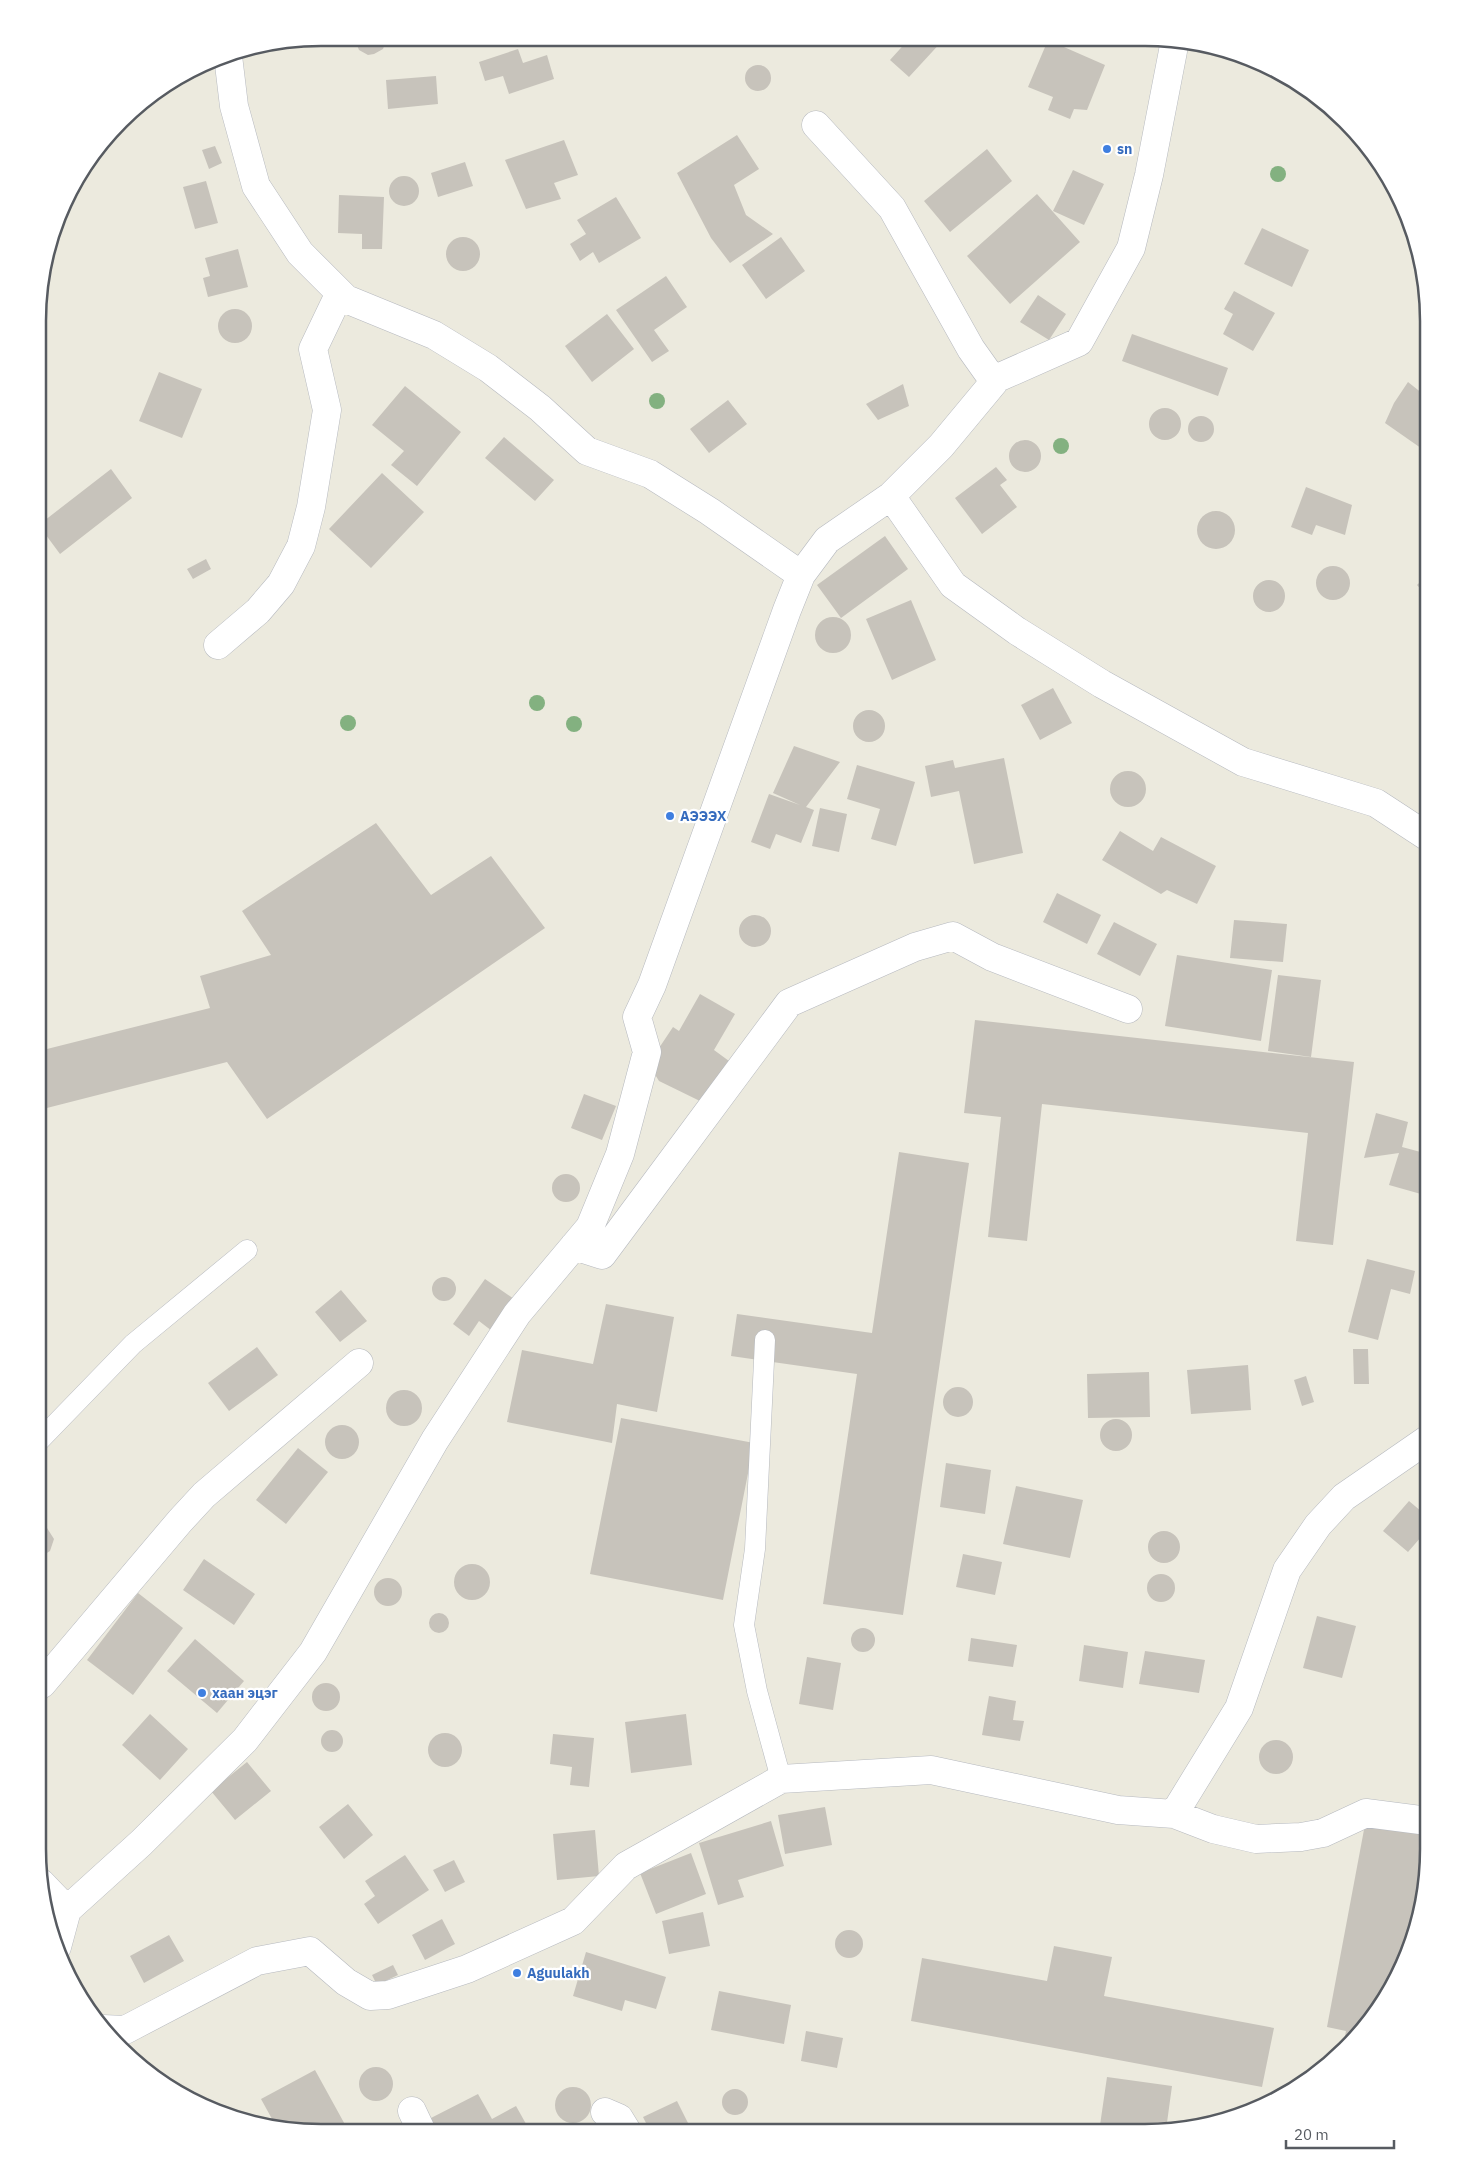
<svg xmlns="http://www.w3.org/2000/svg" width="1466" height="2170" font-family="'IBM Plex Sans',sans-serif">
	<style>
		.building { fill: #c7c3bb }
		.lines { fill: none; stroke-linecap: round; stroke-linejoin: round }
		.service-casing { stroke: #b6b9bf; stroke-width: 21 }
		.minor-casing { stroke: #b6b9bf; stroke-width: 29 }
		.service { stroke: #fff; stroke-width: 20 }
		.minor { stroke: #fff; stroke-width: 28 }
		.tree { fill: #83b180 }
		.shop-dot { fill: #3f7fe0; stroke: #fff; stroke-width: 2 }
		.labels { text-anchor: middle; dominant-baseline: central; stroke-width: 4.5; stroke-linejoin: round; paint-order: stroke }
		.shop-label { font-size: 14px; font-weight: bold; fill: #366cbe; stroke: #fff; text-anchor: start }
		.rim { fill: none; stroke: #575b61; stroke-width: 2.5 }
	</style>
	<rect width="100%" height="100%" fill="#eceade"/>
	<path class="building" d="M354 38H387L383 49 374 54 368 55 359 50Z
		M389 38H417L411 43 400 45 395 44Z
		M909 39H944L909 77 890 60Z
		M1048 40 1105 65 1087 110 1074 109 1070 119 1048 110 1053 97 1028 87Z
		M518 49 523 63 547 55 554 79 509 94 503 76 485 81 479 62Z
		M745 78a13 13 0 1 1 26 0a13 13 0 1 1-26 0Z
		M436 76 438 104 388 109 386 80Z
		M737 135 759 169 734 185 746 215 773 234 730 263 711 238 677 173Z
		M564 140 578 175 554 183 561 199 526 209 505 160Z
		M215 146 222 163 209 169 202 150Z
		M987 149 1012 181 950 232 924 201Z
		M465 162 473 186 438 197 431 173Z
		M1073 170 1104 184 1084 225 1053 211Z
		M389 191a15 15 0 1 1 30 0a15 15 0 1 1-30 0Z
		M206 181 218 223 195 229 183 187Z
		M1037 194 1080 242 1010 304 967 256Z
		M339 195 384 197 382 249H362V234L338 233Z
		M616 197 641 238 599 263 593 252 580 261 570 244 586 234 577 220Z
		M1262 228 1309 250 1292 287 1244 264Z
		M781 237 805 271 766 299 742 265Z
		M446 254a17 17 0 1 1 34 0a17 17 0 1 1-34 0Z
		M238 249 248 287 208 297 203 278 210 276 205 258Z
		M666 276 687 307 654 330 669 351 652 362 616 310Z
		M1234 291 1275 313 1253 351 1223 334 1233 314 1224 309Z
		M1038 295 1066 314 1049 340 1020 322Z
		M218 326a17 17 0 1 1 34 0a17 17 0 1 1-34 0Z
		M607 314 634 349 592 382 565 346Z
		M1132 334 1228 368 1218 396 1122 361Z
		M159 372 202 389 182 438 139 421Z
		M1408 382 1428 398V453L1385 423 1394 403Z
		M903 384 909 406 878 420 866 404Z
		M405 386 461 432 417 486 391 465 404 451 372 425Z
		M728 400 747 424 709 453 690 429Z
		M1149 424a16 16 0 1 1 32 0a16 16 0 1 1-32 0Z
		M1188 429a13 13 0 1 1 26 0a13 13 0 1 1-26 0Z
		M504 437 554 480 535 501 485 458Z
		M1009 456a16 16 0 1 1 32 0a16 16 0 1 1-32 0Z
		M996 467 1007 480 1000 485 1017 507 982 534 955 498Z
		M111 469 132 498 60 554 40 527V524Z
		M382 473 424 512 371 568 329 529Z
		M1306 487 1352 505 1345 535 1316 525 1312 535 1291 527Z
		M1197 530a19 19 0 1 1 38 0a19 19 0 1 1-38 0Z
		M885 536 908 569 841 618 817 585Z
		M206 559 211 569 193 579 187 569Z
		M1316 583a17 17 0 1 1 34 0a17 17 0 1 1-34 0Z
		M1428 574V597L1417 585Z
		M1253 596a16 16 0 1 1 32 0a16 16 0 1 1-32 0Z
		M911 600 936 660 892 680 866 619Z
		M815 635a18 18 0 1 1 36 0a18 18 0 1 1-36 0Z
		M1053 688 1072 723 1040 740 1021 705Z
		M853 726a16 16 0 1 1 32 0a16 16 0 1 1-32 0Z
		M794 746 840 762 806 807 814 810 801 843 776 834 770 849 751 842 769 794 800 805 773 793Z
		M1004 758 1023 853 974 864 959 791 931 797 925 766 953 760 955 768Z
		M857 765 915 782 896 846 871 839 880 809 847 799Z
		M1110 789a18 18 0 1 1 36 0a18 18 0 1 1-36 0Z
		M820 808 847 814 839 852 812 846Z
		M376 823 431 895 491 856 545 928 267 1119 227 1062 39 1110V1051L210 1008 200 976 271 955 242 911Z
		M1120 831 1153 851 1161 837 1216 866 1197 904 1167 890 1161 894 1102 860Z
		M1057 893 1101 915 1087 944 1043 922Z
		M739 931a16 16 0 1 1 32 0a16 16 0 1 1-32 0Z
		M1234 920 1287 924 1283 962 1230 958Z
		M1114 922 1157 944 1140 976 1097 954Z
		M1177 955 1272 970 1261 1041 1165 1026Z
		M1278 975 1321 980 1311 1057 1268 1051Z
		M700 994 735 1014 714 1050 729 1061 702 1102 659 1081 651 1068 655 1054 673 1027 679 1031Z
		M975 1020 1354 1062 1333 1245 1296 1241 1308 1133 1042 1104 1027 1241 988 1237 1001 1117 964 1113Z
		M1427 1055H1428V1077L1423 1075Z
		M584 1094 616 1106 602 1140 571 1128Z
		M1376 1113 1408 1122 1402 1147 1428 1154V1196L1389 1185 1399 1153 1364 1158Z
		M899 1152 969 1163 903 1615 823 1604 857 1374 731 1356 737 1314 872 1333Z
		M552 1188a14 14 0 1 1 28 0a14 14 0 1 1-28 0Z
		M1367 1259 1415 1271 1410 1294 1391 1289 1378 1340 1348 1332Z
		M432 1289a12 12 0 1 1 24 0a12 12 0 1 1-24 0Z
		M485 1279 514 1299 492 1331 479 1321 469 1336 453 1324Z
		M341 1290 367 1321 340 1342 315 1312Z
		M606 1304 674 1317 657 1412 617 1404 612 1443 507 1422 522 1350 593 1364Z
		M257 1347 278 1375 229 1411 208 1383Z
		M1353 1349H1368L1369 1384H1354Z
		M1248 1365 1251 1410 1191 1414 1187 1370Z
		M1149 1372 1150 1417 1088 1418 1087 1374Z
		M1306 1376 1314 1402 1302 1406 1294 1380Z
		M943 1402a15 15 0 1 1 30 0a15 15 0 1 1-30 0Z
		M386 1408a18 18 0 1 1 36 0a18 18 0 1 1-36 0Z
		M621 1418 754 1443 723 1600 590 1574Z
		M1100 1435a16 16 0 1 1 32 0a16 16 0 1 1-32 0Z
		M325 1442a17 17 0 1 1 34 0a17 17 0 1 1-34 0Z
		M298 1448 328 1472 286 1524 256 1500Z
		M946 1463 991 1470 985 1514 940 1507Z
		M1016 1486 1083 1500 1070 1558 1003 1544Z
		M1409 1501 1428 1517V1529L1408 1552 1383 1531Z
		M38 1526 47 1528 54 1539 50 1551 39 1558Z
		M1148 1547a16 16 0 1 1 32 0a16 16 0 1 1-32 0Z
		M963 1554 1002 1562 995 1595 956 1587Z
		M204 1559 255 1594 234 1625 183 1590Z
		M454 1582a18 18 0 1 1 36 0a18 18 0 1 1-36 0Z
		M1147 1588a14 14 0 1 1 28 0a14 14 0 1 1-28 0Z
		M374 1592a14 14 0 1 1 28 0a14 14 0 1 1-28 0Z
		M138 1593 183 1628 133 1695 87 1660Z
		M429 1623a10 10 0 1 1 20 0a10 10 0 1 1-20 0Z
		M1317 1616 1356 1626 1342 1678 1303 1668Z
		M851 1640a12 12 0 1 1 24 0a12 12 0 1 1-24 0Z
		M971 1638 1017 1645 1013 1667 968 1661Z
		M195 1639 244 1681 217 1713 167 1671Z
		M1084 1645 1128 1652 1123 1688 1079 1681Z
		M1145 1651 1205 1660 1199 1693 1139 1684Z
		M807 1657 841 1663 833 1710 799 1704Z
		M312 1697a14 14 0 1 1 28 0a14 14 0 1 1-28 0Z
		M989 1696 1016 1701 1013 1720 1024 1721 1020 1741 982 1735Z
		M150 1714 188 1749 160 1780 122 1745Z
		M686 1714 692 1765 631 1773 625 1722Z
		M321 1741a11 11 0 1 1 22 0a11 11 0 1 1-22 0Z
		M428 1750a17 17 0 1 1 34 0a17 17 0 1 1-34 0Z
		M553 1734 594 1738 589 1787 570 1785 572 1767 550 1764Z
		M1259 1757a17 17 0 1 1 34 0a17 17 0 1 1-34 0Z
		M247 1762 271 1791 235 1820 211 1791Z
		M348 1804 373 1835 344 1859 319 1827Z
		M825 1807 832 1845 785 1854 778 1815Z
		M1366 1819 1428 1830V1868L1413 1940 1381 2007 1342 2051 1346 2031 1327 2027Z
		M771 1821 784 1866 738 1880 744 1897 718 1905 699 1843Z
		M595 1830 599 1876 557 1880 553 1834Z
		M691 1853 706 1894 656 1914 640 1873Z
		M405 1855 429 1890 378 1924 364 1904 375 1896 365 1881Z
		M454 1860 465 1882 445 1892 433 1870Z
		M703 1912 710 1946 669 1954 662 1921Z
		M442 1919 455 1944 425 1960 412 1935Z
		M835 1944a14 14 0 1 1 28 0a14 14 0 1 1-28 0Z
		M169 1935 184 1961 144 1983 130 1956Z
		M1054 1946 1112 1957 1104 1996 1274 2028 1262 2087 911 2021 922 1958 1047 1981Z
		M586 1952 666 1977 656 2009 625 2000 622 2011 573 1996Z
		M393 1965 398 1975 377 1985 372 1975Z
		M719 1991 791 2005 784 2044 711 2030Z
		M806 2031 843 2038 837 2068 801 2061Z
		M359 2084a17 17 0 1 1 34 0a17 17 0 1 1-34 0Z
		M315 2070 348 2130H284L277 2128 261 2099Z
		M1107 2077 1172 2086 1166 2130 1145 2132H1099Z
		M555 2105a18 18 0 1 1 36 0a18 18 0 1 1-36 0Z
		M722 2102a13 13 0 1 1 26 0a13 13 0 1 1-26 0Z
		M478 2094 492 2119 516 2106 530 2131H434L429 2119Z
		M677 2101 692 2131H650L643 2117Z"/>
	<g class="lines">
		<defs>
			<path id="service" d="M765 1340 755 1549 744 1625 757 1691 781 1779
				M38 1442 133 1344 247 1250"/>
			<path id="minor" d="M228 56 234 106 256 186 300 253 346 299 434 335 488 368 540 408 587 451 650 474 709 511 801 575
				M816 125 892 208 971 349 993 380
				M891 496 953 585 1017 631 1102 684 1243 762 1376 803 1428 837
				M218 645 258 611 281 584 301 546 311 507 327 410 313 349 335 303 346 299
				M574 1246 602 1255 789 1003 915 947 953 936 992 957 1128 1009
				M38 1686 42 1684 180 1521 204 1495 359 1363
				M1174 1814 1239 1708 1287 1570 1318 1525 1344 1497 1428 1439
				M41 1883 67 1910
				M57 1947 67 1910 141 1843 245 1740 313 1652 435 1440 517 1314 590 1227 620 1154 647 1052 637 1017 652 985 787 610 801 575 827 540 891 496 941 446 995 381 993 380 1079 342 1131 248 1149 175 1173 51 1174 40
				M103 2029 125 2030 257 1961 310 1951 346 1982 370 1996 388 1995 467 1969 573 1921 626 1866 781 1779 931 1770 1118 1810 1174 1814 1213 1829 1256 1839 1301 1837 1323 1833 1366 1813 1428 1821
				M412 2111 421 2130
				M605 2112 619 2118 627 2131"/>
		</defs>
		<use href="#service" class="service-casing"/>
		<use href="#minor" class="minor-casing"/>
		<use href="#service" class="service"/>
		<use href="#minor" class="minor"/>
	</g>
	<g class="tree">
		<circle cx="1278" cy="174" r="8"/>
		<circle cx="657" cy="401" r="8"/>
		<circle cx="1061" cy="446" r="8"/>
		<circle cx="537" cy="703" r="8"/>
		<circle cx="348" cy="723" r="8"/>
		<circle cx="574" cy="724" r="8"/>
	</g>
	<g class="shop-dot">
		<circle cx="1107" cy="149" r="5"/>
		<circle cx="670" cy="816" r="5"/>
		<circle cx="202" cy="1693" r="5"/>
		<circle cx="517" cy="1973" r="5"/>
	</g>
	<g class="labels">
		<g class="shop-label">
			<text x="1117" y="149">sn</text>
			<text x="680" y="816">АЭЭЭХ</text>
			<text x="212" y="1693">хаан эцэг</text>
			<text x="527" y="1973">Aguulakh</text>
		</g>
	</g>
	<path d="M0 0H1466V2170H0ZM321 46H1145A275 275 0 0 1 1420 321V1849A275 275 0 0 1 1145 2124H321A275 275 0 0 1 46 1849V321A275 275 0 0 1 321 46Z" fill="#fff" fill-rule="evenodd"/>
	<path class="rim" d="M321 46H1145A275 275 0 0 1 1420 321V1849A275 275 0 0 1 1145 2124H321A275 275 0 0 1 46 1849V321A275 275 0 0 1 321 46Z"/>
	<path d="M1286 2140v8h108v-8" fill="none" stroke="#575b61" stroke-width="2.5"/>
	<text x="1294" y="2140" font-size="15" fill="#575b61" stroke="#ffffff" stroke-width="4" paint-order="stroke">20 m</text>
</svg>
